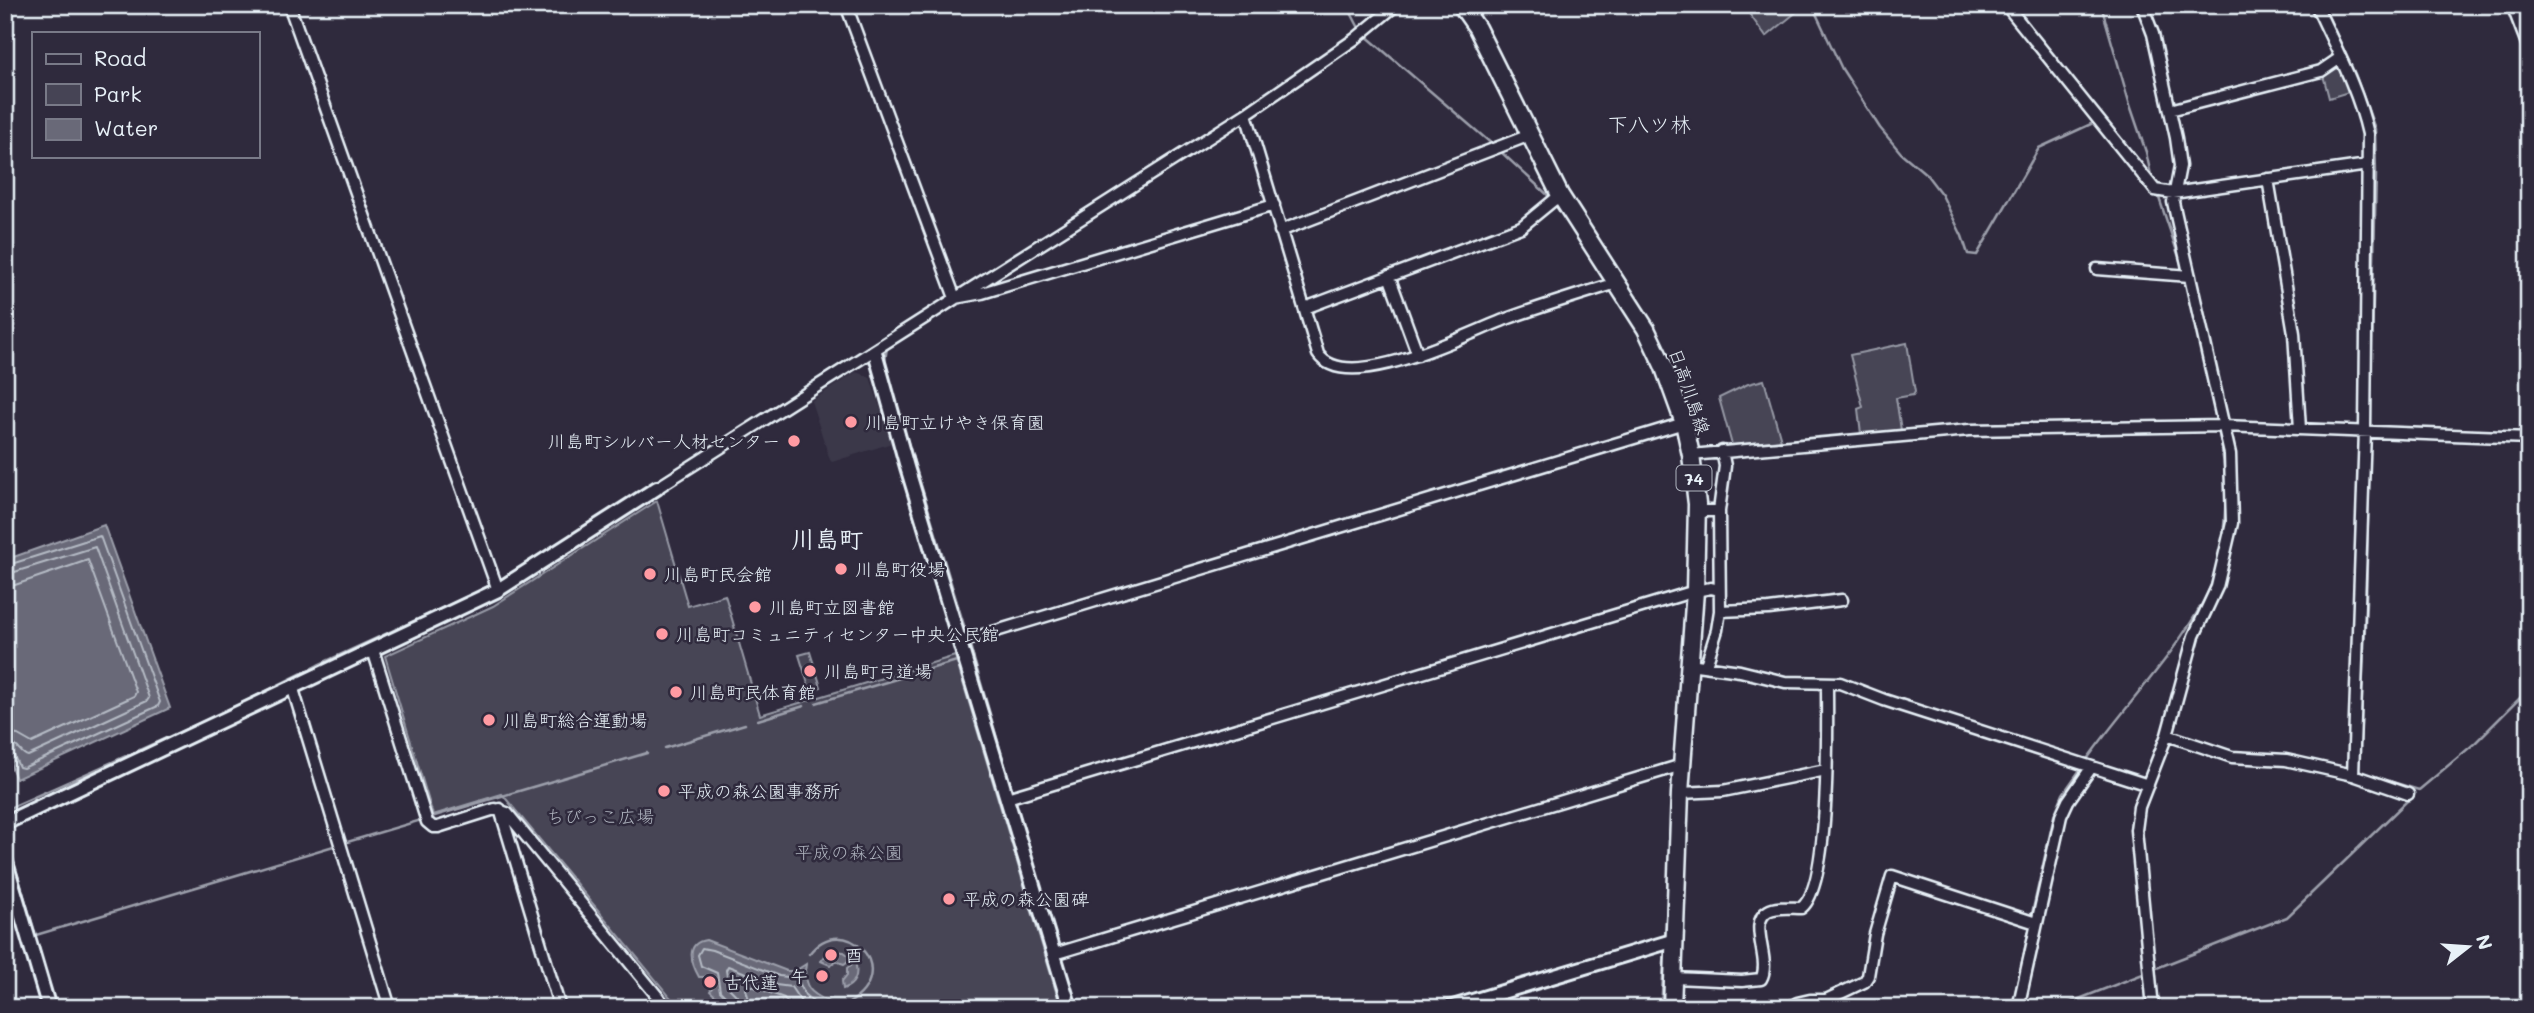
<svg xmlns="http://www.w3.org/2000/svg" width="2534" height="1013" font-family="Mali,'Klee One',sans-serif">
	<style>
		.built { fill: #3b3749 }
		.green { fill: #464455; stroke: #979aa6; stroke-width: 2 }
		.water { fill: #696978; stroke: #9c9fab; stroke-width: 2 }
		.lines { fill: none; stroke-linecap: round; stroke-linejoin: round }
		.shore { stroke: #b5bbc5; stroke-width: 2 }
		.stream { stroke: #9c9fab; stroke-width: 2.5 }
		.minor-casing { stroke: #e8f1f8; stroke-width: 15 }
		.tertiary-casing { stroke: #e8f1f8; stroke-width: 18 }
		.primary-casing { stroke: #e8f1f8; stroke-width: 21 }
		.minor { stroke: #2f2a3d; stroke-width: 10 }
		.tertiary { stroke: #2f2a3d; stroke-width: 12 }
		.primary { stroke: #2f2a3d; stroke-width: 16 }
		.poi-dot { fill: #ff9aa2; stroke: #2f2a3d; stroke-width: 2.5 }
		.labels { text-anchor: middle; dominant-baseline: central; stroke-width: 5; stroke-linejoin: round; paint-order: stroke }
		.shield { fill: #2f2a3d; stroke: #b0b5c0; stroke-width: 2 }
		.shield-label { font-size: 16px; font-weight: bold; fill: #e8f1f8 }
		.street-label { font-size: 18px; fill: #e8f1f8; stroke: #2f2a3d }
		.poi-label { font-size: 18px; fill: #e8f1f8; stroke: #2f2a3d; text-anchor: start }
		.park-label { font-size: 18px; fill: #afb4bf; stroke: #2f2a3d }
		.quarter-label { font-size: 21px; fill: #e8f1f8; stroke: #2f2a3d }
		.district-label { font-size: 24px; font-weight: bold; fill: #e8f1f8; stroke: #2f2a3d }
	</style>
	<rect width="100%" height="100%" fill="#2f2a3d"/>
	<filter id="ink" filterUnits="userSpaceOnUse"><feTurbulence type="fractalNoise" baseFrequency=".0143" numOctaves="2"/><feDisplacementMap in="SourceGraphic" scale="14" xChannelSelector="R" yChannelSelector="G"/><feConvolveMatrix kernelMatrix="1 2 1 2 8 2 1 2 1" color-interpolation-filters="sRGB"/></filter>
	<g filter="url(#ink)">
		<path class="built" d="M856 372 870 377 892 443 832 462 830 460 811 401Z"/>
		<path class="green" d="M1743 5H1805L1766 37Z
			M2339 65 2352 91 2329 98 2323 75Z
			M1907 343 1915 392 1913 395 1896 398 1901 430 1861 434 1858 409 1863 407 1850 355Z
			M1764 380 1781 440 1732 445 1719 398 1748 384Z
			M657 501 688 606 725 595 760 715 955 656 1061 1008H679L502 794 433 815 385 656 493 606Z
			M810 652 821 687 810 690 799 655Z"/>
		<path class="water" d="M104 525 170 708 16 779 5 750V560Z
			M706 940 787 971H795L806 964C801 993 817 995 836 1006L728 1008 710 991 713 986 712 977H699C691 963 685 943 706 940Z
			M834 951 844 952 852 958 844 964 836 961 830 965 821 961 825 956Z
			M855 962C859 975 855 985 843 989L842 981 847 975V968Z"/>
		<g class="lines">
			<path class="shore" d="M5 566 100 536 160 702 158 706 23 768 19 767 13 754 5 752
				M5 575 95 547 149 698 147 701 28 756C19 754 20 743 5 743
				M5 586 15 585 88 560 136 692 134 696 32 743 18 735 5 733
				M731 1008 730 1001 720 991 717 973 701 966 698 955 702 948 712 950 779 976 797 978 805 995 820 1008
				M740 1008 738 997 729 988 726 970 728 966 776 985 791 987 805 1008
				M751 1008 746 989 749 985 784 998 791 1008"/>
			<path class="stream" d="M1347 5 1360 30
				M1812 5 1842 69 1880 128 1901 153 1926 174 1942 195 1962 236 1968 254 1977 255 2039 148 2091 124
				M2101 5 2129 102 2146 152 2152 180
				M2323 5 2355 74 2375 129 2376 175 2370 429
				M1365 35 1493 145
				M1500 151 1552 199
				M2157 192 2184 272
				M2185 279 2217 423
				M1630 318 1644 343
				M1647 349 1664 391
				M844 364 888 334V337
				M884 368 887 347
				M890 384 967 635
				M2370 435 2366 602 2359 769 2362 773 2419 790 2475 743 2529 689
				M654 483 729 437
				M969 642 1013 793
				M816 703 960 660
				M758 720 804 706
				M665 748 745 724
				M2085 762C2123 708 2171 660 2203 602 2229 554 2230 481 2218 429
				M1015 800 1059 948
				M5 810 220 714 318 665 475 593 507 576 584 528
				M5 834 36 935 337 845
				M344 843 647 753
				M2031 918 2054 816 2063 794 2082 767
				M1665 940 1672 800
				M809 954C844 908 903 971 849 1003L851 1008
				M1061 954 1077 1008
				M2154 969 2287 917 2407 801
				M1661 1008 1665 947
				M2012 1008 2030 925
				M2056 1008 2148 972"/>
			<defs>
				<path id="minor" d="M289 5 498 590
					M846 5 955 298 982 293 1274 205
					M2006 5 2155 190 2173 193 2368 165
					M2142 5 2153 34 2176 138 2180 166 2173 202 2230 454 2232 523 2217 587 2194 636 2167 735 2139 807 2136 830 2153 1008
					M2316 5C2335 47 2358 89 2368 134L2365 431 2353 775
					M2512 5 2529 49
					M2170 110 2321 71 2340 58
					M1246 114 1318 354C1347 397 1472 331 1509 318 1545 305 1581 294 1617 283
					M2268 179 2294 333 2300 429
					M1280 231 1530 135
					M2097 269 2190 276
					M1389 276 1418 355
					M1305 308 1521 227 1560 195
					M1691 455 1969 430 2223 426 2529 438
					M657 488 1246 114 1355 39 1396 5
					M1697 511H1719
					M1720 611 1769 609 1842 600
					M960 642 1684 423
					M373 650 427 822 433 827H438L495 809 507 813 667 1008
					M1689 664 1740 671 1785 682 1840 683 1884 700 2148 785
					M1706 665 1717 630 1720 611 1719 511 1725 466 1722 451
					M293 689 390 1008
					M2167 735 2232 757 2286 760 2353 775 2408 794
					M1680 793 1723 791 1826 770
					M1007 798 1695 591 1711 588 1719 590
					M500 809 560 1008
					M1054 954 1682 765
					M1674 978 1742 981 1761 979C1772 960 1747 923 1768 911 1776 906 1791 908 1801 908 1831 888 1827 722 1827 684
					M1789 1008 1797 1003 1810 1000H1826L1864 982 1868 976 1875 934 1892 876 2036 923
					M2018 1008 2061 816 2068 801 2091 768"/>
				<path id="tertiary" d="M875 352 907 467 1070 1008
					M5 823 498 590 657 488
					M5 859 49 1008
					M1449 1008 1675 940"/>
				<path id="primary" d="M1461 5 1477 28 1560 195 1646 329 1663 365 1684 423 1691 455 1697 504 1695 591 1680 793 1672 1008"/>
			</defs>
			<use href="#minor" class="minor-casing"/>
			<use href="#tertiary" class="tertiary-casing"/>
			<use href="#primary" class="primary-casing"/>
			<use href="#minor" class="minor"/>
			<use href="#tertiary" class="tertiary"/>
			<use href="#primary" class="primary"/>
		</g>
	</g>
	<g class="poi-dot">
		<circle cx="851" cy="422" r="7"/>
		<circle cx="794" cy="441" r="7"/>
		<circle cx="841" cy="569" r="7"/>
		<circle cx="650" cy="574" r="7"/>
		<circle cx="755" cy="607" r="7"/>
		<circle cx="662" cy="634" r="7"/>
		<circle cx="810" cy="671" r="7"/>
		<circle cx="676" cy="692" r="7"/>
		<circle cx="489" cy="720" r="7"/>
		<circle cx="664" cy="791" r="7"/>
		<circle cx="949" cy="899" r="7"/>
		<circle cx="831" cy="955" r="7"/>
		<circle cx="822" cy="976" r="7"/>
		<circle cx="710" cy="982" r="7"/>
	</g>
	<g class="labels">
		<rect class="shield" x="1676.5" y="465.5" width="35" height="25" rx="5"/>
		<g class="shield-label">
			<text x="1694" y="478">74</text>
		</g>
		<g class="street-label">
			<text transform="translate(1690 391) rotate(71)">日高川島線</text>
		</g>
		<g class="poi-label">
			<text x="865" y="422">川島町立けやき保育園</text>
			<text x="780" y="441" text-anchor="end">川島町シルバー人材センター</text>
			<text x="855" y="569">川島町役場</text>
			<text x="664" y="574">川島町民会館</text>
			<text x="769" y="607">川島町立図書館</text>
			<text x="676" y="634">川島町コミュニティセンター中央公民館</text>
			<text x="824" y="671">川島町弓道場</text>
			<text x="690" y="692">川島町民体育館</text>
			<text x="503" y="720">川島町総合運動場</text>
			<text x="678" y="791">平成の森公園事務所</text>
			<text x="963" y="899">平成の森公園碑</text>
			<text x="845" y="955">酉</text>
			<text x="808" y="976" text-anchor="end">午</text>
			<text x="724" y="982">古代蓮</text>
		</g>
		<g class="park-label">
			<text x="600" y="816">ちびっこ広場</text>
			<text x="849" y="852">平成の森公園</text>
		</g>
		<g class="quarter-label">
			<text x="1649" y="123">下八ツ林</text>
		</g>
		<g class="district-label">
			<text x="827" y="538">川島町</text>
		</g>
	</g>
	<rect width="2534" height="1013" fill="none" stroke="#2f2a3d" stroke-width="28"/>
	<rect x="14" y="14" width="2506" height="985" fill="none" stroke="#e8f1f8" stroke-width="2.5" filter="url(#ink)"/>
	<rect x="32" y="32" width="228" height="126" fill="#2f2a3d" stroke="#797a88" stroke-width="2"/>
	<rect x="46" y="54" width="35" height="10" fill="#2f2a3d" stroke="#797a88" stroke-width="2"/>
	<text x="94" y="66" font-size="21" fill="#e8f1f8">Road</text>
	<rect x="46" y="84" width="35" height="21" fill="#464455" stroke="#797a88" stroke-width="2"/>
	<text x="94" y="102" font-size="21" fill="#e8f1f8">Park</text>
	<rect x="46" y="119" width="35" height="21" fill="#696978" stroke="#797a88" stroke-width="2"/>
	<text x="94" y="136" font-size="21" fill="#e8f1f8">Water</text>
	<g transform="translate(2468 947) rotate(73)" stroke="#2f2a3d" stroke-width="5" paint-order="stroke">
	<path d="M0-5L12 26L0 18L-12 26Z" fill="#e8f1f8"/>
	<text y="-10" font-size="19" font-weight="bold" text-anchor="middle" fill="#e8f1f8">N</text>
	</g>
</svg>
